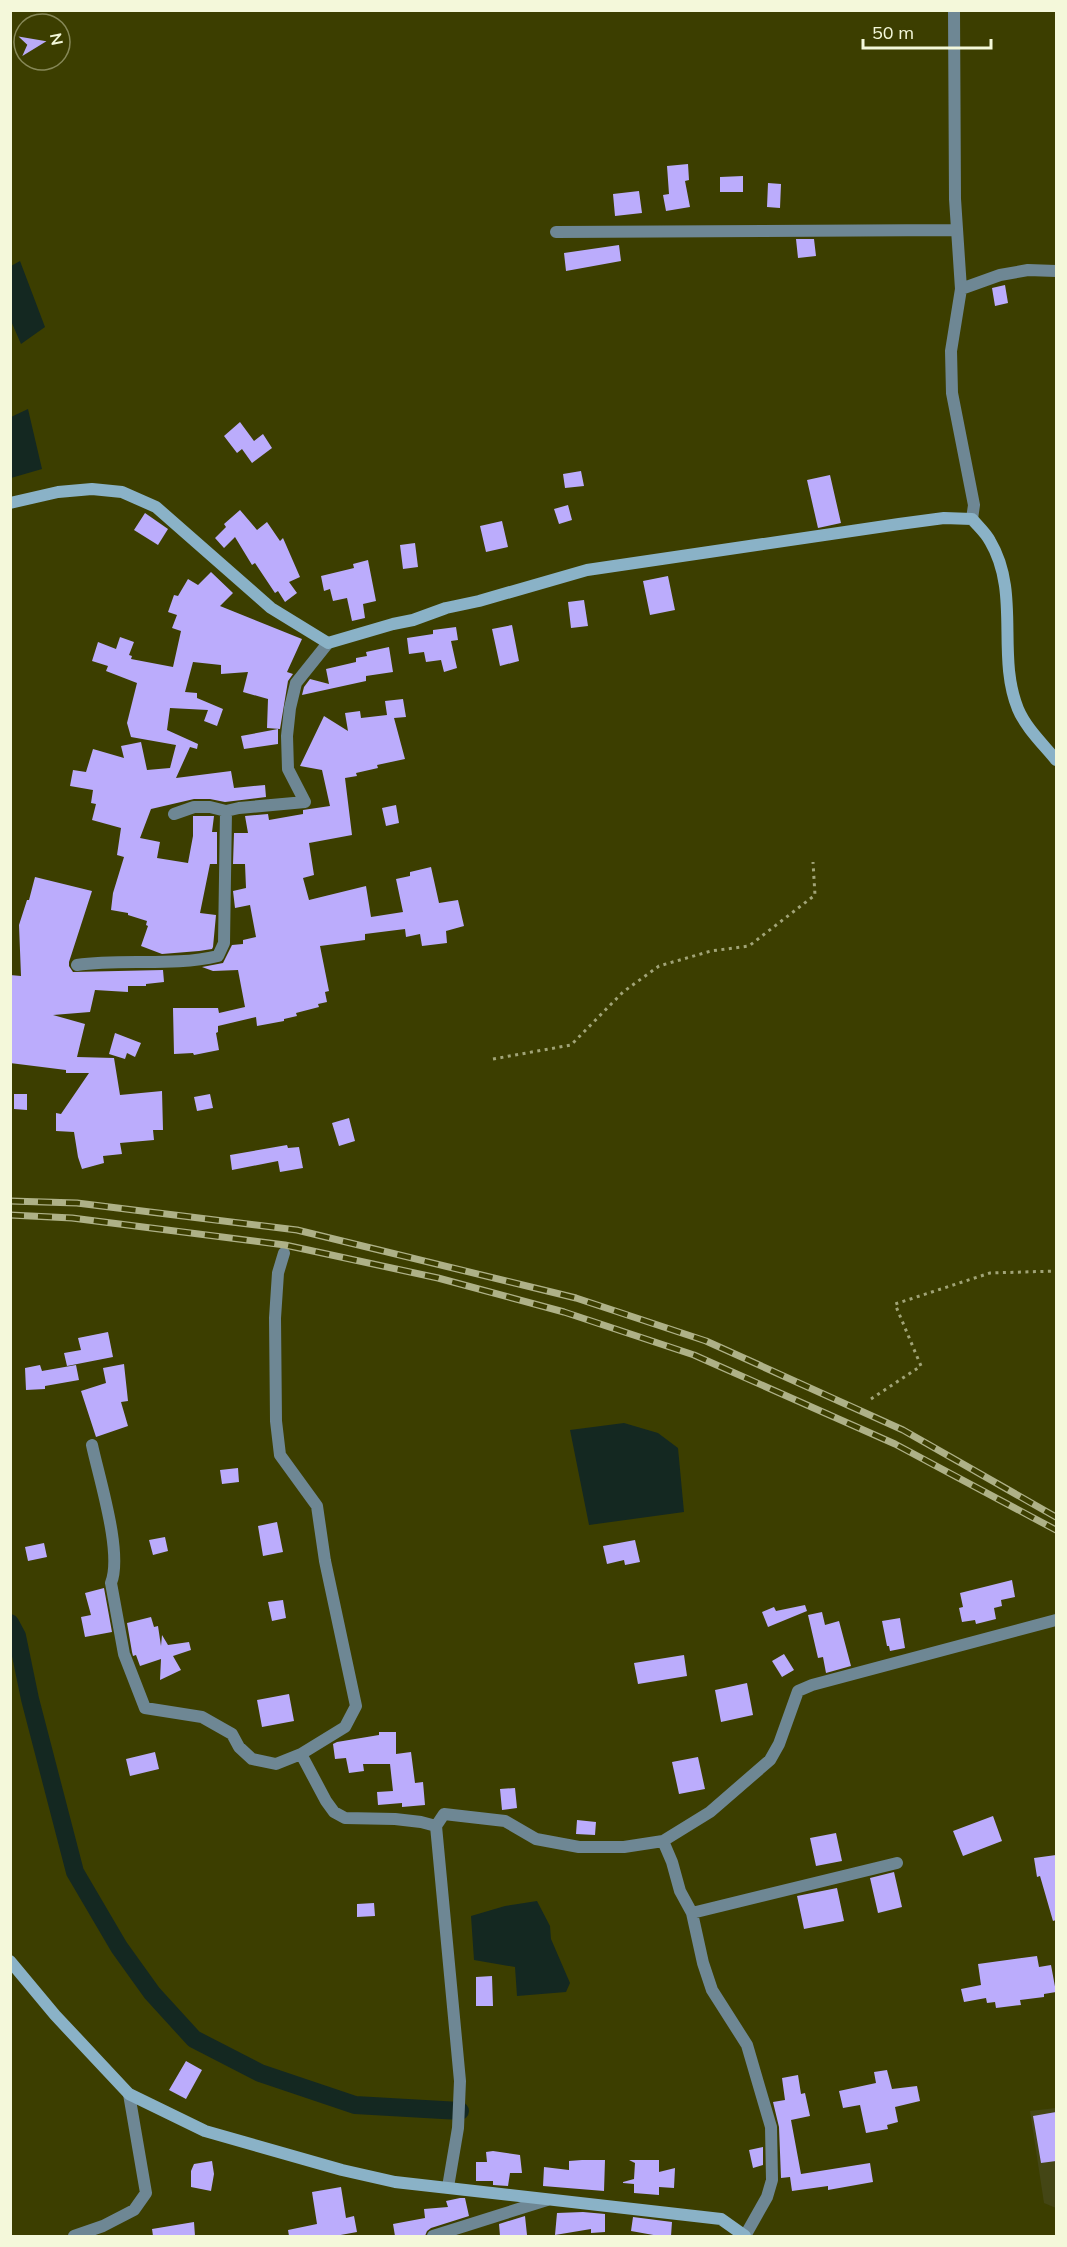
<svg xmlns="http://www.w3.org/2000/svg" width="1067" height="2247" font-family="Mulish,sans-serif">
	<style>
		.built { fill: #444615 }
		.water { fill: #142821 }
		.lines { fill: none; stroke-linecap: round; stroke-linejoin: round }
		.canal { stroke: #142821; stroke-width: 18 }
		.building { fill: #bbacfc }
		.path { stroke: #a1a477; stroke-width: 3; stroke-dasharray: 3 4.5; stroke-linecap: butt }
		.street { stroke: #6e8794; stroke-width: 12 }
		.secondary { stroke: #8ab2c7; stroke-width: 12 }
		.rail-casing { stroke: #aeb187; stroke-width: 7 }
		.rail { stroke: #3c3e00; stroke-width: 4.5; stroke-dasharray: 14; stroke-linecap: butt }
	</style>
	<rect width="100%" height="100%" fill="#3c3e00"/>
	<path class="built" d="M1056 2108V2208L1044 2203 1030 2111Z"/>
	<path class="water" d="M20 261 45 327 21 344 11 321V266Z
		M28 409 42 469 11 478V417Z
		M624 1423 658 1433 678 1448 684 1512 589 1525 570 1430Z
		M537 1901 550 1926 551 1939 570 1983 566 1992 517 1996 515 1967 474 1960 471 1916 505 1906Z"/>
	<g class="lines">
		<path class="canal" d="M10 1623 17 1636 30 1699 75 1872 119 1947 152 1993 194 2039 260 2073 355 2105 460 2111"/>
	</g>
	<path class="building" d="M688 164 689 180 685 181 690 207 666 211 663 195 669 194 667 166Z
		M743 176V192H720V177Z
		M768 183 781 184 780 208 767 207Z
		M639 191 642 213 615 216 613 194Z
		M796 239H814L816 256 798 258Z
		M619 245 621 261 566 271 564 253Z
		M1005 285 1008 303 995 306 992 288Z
		M240 422 254 441 263 434 272 448 252 463 242 449 237 453 224 436Z
		M581 471 584 486 565 488 563 474Z
		M830 475 841 523 818 528 807 480Z
		M568 505 572 520 559 524 554 509Z
		M240 510 257 530 267 522 280 541 283 538 300 577 289 582 297 593 285 602 278 591 275 593 255 563 252 565 235 537 224 548 215 538 226 527 224 524Z
		M145 513 168 529 158 545 134 530Z
		M502 521 508 547 486 552 480 526Z
		M415 543 418 567 403 569 400 545Z
		M368 560 376 601 363 604 365 618 352 621 347 598 333 601 330 589 324 591 321 576 354 568 353 564Z
		M211 572 233 593 220 606 302 639 287 672 293 674 288 681 280 729 267 728 268 699 243 692 248 672 221 674V665L193 662 185 692 197 693V698L223 709 217 726 204 721 208 710 170 708 167 730 198 744 197 749 190 747 176 778 231 771 234 788 265 785 266 797 225 802 210 799H194L151 809 140 838 160 842 157 858 188 863 193 836V816H214L212 832H217V864H210L200 913 216 915 213 947 212 949 199 951 162 954 141 946 148 926 146 925 147 921 128 915V913L111 910 113 893 124 857 117 855 121 828 92 820 96 804 91 803 93 790 70 786 73 770 86 772 93 749 124 758 121 746 141 742 147 770 170 768 176 745 131 737 127 723 137 683 106 671 108 666 92 661 98 642 116 649 120 637 134 642 129 655 132 656 131 659 173 667 181 631 172 628 177 615 168 612 174 595 178 596 188 579 198 585Z
		M668 576 675 610 650 615 643 581Z
		M584 600 588 626 571 628 568 602Z
		M512 625 519 661 500 666 492 629Z
		M456 627 458 640 451 641 457 668 444 672 441 660 426 662 424 652 409 654 407 638 433 634V630Z
		M389 647 393 672 366 676V681L302 695 304 687 310 679 329 684 326 669 356 662V658L367 656 366 652Z
		M403 699 406 717 394 718 405 759 377 765 378 768 356 773 357 776 345 778 352 835 309 843 314 875 303 878 309 900 366 886 371 917 403 912 396 879 410 876V872L431 867 439 903 458 900 464 926 446 931 447 943 422 946 420 934 406 937 405 929 365 934V940L320 946 329 991 325 992 327 1002 318 1004 319 1007 296 1013 297 1016 284 1019V1021L257 1026 256 1017 218 1026V1032L216 1033 219 1050 194 1055 193 1053 174 1054 173 1008H218L219 1013 245 1007 238 970 213 971 202 967 223 963 232 945 243 944V940L256 937 250 905 235 908 233 891 246 888 245 864H233L234 833H248L245 816 268 814 269 820 303 814V810L330 806 322 770 300 766 324 716 348 731 345 713 360 711 361 718 387 715 385 701Z
		M278 729V744L244 749 241 736Z
		M396 805 399 823 386 826 382 808Z
		M35 877 92 891 69 962V966L73 972 163 970 164 982 146 984V986H128V992L95 990 90 1012 53 1015 85 1024 77 1057 114 1058 120 1095 162 1091 163 1130H153L154 1140 120 1143 122 1154 103 1156 104 1163 82 1169 78 1157 74 1132 56 1131V1113L61 1114 89 1073H66V1070L10 1063V975L21 976 19 925 27 900H29Z
		M115 1033 141 1043 135 1057 127 1053 125 1059 109 1054Z
		M14 1094H27V1110L14 1109Z
		M210 1094 213 1108 197 1111 194 1097Z
		M349 1118 355 1141 339 1146 332 1123Z
		M287 1145 288 1148 299 1147 303 1168 280 1172 278 1161 232 1170 230 1155Z
		M108 1332 113 1357 67 1366 64 1353 81 1350 78 1338Z
		M124 1364 128 1401 121 1402 128 1426 96 1437 81 1391 106 1383 103 1368Z
		M40 1365 42 1371 76 1365 79 1380 45 1386V1389L26 1390 25 1368Z
		M238 1468 239 1482 222 1484 220 1470Z
		M277 1522 283 1552 263 1556 258 1526Z
		M165 1537 168 1551 153 1555 149 1540Z
		M635 1540 640 1562 625 1565 624 1560 607 1564 603 1546Z
		M44 1543 47 1557 28 1561 25 1547Z
		M1012 1580 1015 1597 1001 1600 1002 1606 994 1608 996 1619 976 1624 975 1620 962 1622 959 1608 963 1607 960 1593Z
		M104 1588 112 1632 85 1637 81 1617 91 1615 85 1593Z
		M283 1600 286 1618 272 1621 268 1602Z
		M805 1605 807 1611 768 1627 762 1612 774 1607 776 1611Z
		M822 1612 825 1625 839 1621 851 1666 826 1673 823 1657 818 1658 808 1615Z
		M151 1617 154 1627 158 1626 161 1646 162 1635 168 1645 189 1642 191 1650 173 1656 181 1670 160 1680 161 1659 140 1666 136 1655 133 1656 132 1652 127 1623Z
		M900 1618 905 1648 890 1651 889 1646H887L882 1621Z
		M784 1654 794 1670 782 1677 772 1661Z
		M684 1655 687 1676 638 1684 634 1663Z
		M747 1683 753 1715 721 1722 715 1690Z
		M289 1694 294 1721 262 1727 257 1700Z
		M379 1732H396V1754L411 1752 415 1783 423 1782 425 1805 402 1807V1803L378 1805 377 1792 393 1791 390 1764H363L364 1771 349 1773 346 1758 335 1759 333 1744 337 1742 379 1735Z
		M155 1752 159 1769 130 1776 126 1759Z
		M698 1757 705 1789 679 1794 672 1762Z
		M515 1788 517 1808 502 1810 500 1789Z
		M993 1816 1002 1841 963 1856 953 1831Z
		M577 1820 596 1822 595 1835 576 1834Z
		M836 1833 842 1861 816 1866 810 1838Z
		M1056 1855V1920L1053 1921 1040 1876 1037 1877 1034 1858Z
		M894 1872 902 1907 878 1913 870 1878Z
		M837 1888 844 1921 804 1929 797 1896Z
		M374 1903 375 1916 357 1917V1904Z
		M1037 1956 1039 1967 1051 1965 1056 1992 1044 1994V1997L1020 2000 1021 2005 996 2008 995 2002 987 2003 986 1998 964 2002 961 1989 981 1985 978 1964Z
		M492 1976 493 2006H476V1977Z
		M186 2061 202 2070 186 2099 169 2090Z
		M887 2070 892 2089 917 2086 920 2101 895 2107 898 2122 887 2125 888 2129 866 2133 860 2105 843 2108 839 2091 876 2083 874 2072Z
		M798 2075 801 2094 805 2093 810 2116 791 2120 801 2174 870 2163 873 2182 828 2190V2186L792 2191 790 2177 781 2178 779 2127 773 2102 785 2100 782 2078Z
		M1056 2112V2161L1041 2163 1033 2116Z
		M763 2147V2165L753 2168 749 2150Z
		M493 2151 520 2155 522 2173H510L508 2186 493 2185V2181H476V2162H487L486 2152Z
		M582 2160H605L604 2191 543 2186 544 2167 569 2170V2161Z
		M629 2160H659V2172L675 2168 674 2188 659 2187V2195L634 2193V2184L623 2183V2182L634 2179 635 2163Z
		M212 2161 214 2174 211 2191 191 2187V2171L194 2164Z
		M341 2187 346 2218 354 2216 357 2232 335 2236H289L288 2230 317 2224 312 2192Z
		M460 2198H465L469 2216 431 2228 427 2231 425 2236H395L393 2224 425 2218 424 2209 448 2207 446 2201Z
		M583 2212 605 2214V2232L591 2233V2229L555 2235 557 2213Z
		M525 2216 527 2235 500 2236 499 2224Z
		M633 2217 672 2222 671 2236H659L631 2231Z
		M194 2222 195 2236H153L152 2229Z"/>
	<g class="lines">
		<path class="path" d="M493 1059 571 1045 623 992 659 966 711 951 749 946 815 895 813 862
			M871 1399 921 1366 895 1304 990 1273 1056 1271"/>
		<path class="street" d="M954 10 955 199 961 289 951 351 952 393 974 505 972 519
			M556 232 956 230
			M961 289 1000 275 1028 270 1056 271
			M174 814 194 807H210L226 811 239 808 305 802 288 769 287 736 290 708 296 683 328 643
			M77 965C123 958 172 967 218 956L224 943 226 811
			M92 1445C99 1478 123 1553 111 1583L124 1654 145 1708 202 1717 232 1734 239 1747 252 1759 276 1764 301 1754 345 1727 356 1706 325 1561 317 1506 280 1455 276 1421 275 1318 278 1273 284 1253
			M301 1754 326 1801 334 1812 345 1818 395 1819 421 1822 436 1826
			M663 1841 672 1862 680 1891 692 1913 703 1963 712 1990 747 2045 771 2127 772 2180 767 2197 745 2236
			M692 1913 897 1863
			M448 2187 458 2128 460 2081 436 1826 444 1814 505 1821 536 1839 579 1847H624L663 1841 710 1812 770 1760 779 1744 798 1691 812 1685 1056 1620
			M74 2236 103 2226 134 2210 146 2193 129 2094
			M433 2236 547 2200"/>
		<path class="secondary" d="M10 503 58 492 92 489 122 492 156 507 271 608 328 643 393 624 413 620 446 608 479 601 587 570 899 524 944 518 972 519C978 526 986 533 990 541 1021 593 996 655 1018 709 1026 728 1043 744 1056 760
			M10 1961 55 2015 129 2094 205 2131 342 2170 395 2182 721 2219 745 2236"/>
		<defs>
			<path id="rail" d="M10 1201 77 1203 297 1230 576 1298 706 1341 903 1430 1056 1517
				M10 1215 72 1218 285 1245 438 1278 564 1312 694 1355 895 1444 1056 1530"/>
		</defs>
		<use href="#rail" class="rail-casing"/>
		<use href="#rail" class="rail"/>
	</g>
	<rect width="1067" height="2247" fill="none" stroke="#f4f8da" stroke-width="24"/>
	<g transform="translate(42 42) rotate(79)"><circle r="28" fill="#3c3e00" stroke="#868857" stroke-width="1.5"/>
	<path d="M0-4.5L10 22L0 15L-10 22Z" fill="#b9abf7"/>
	<text y="-9" font-size="16" font-weight="bold" text-anchor="middle" fill="#f4f8da">N</text>
	</g>
	<path d="M863 39v9h128v-9" fill="none" stroke="#f4f8da" stroke-width="3"/>
	<text x="872" y="39" font-size="18" fill="#f4f8da" stroke="#3c3e00" stroke-width="4.5" paint-order="stroke">50 m</text>
</svg>
